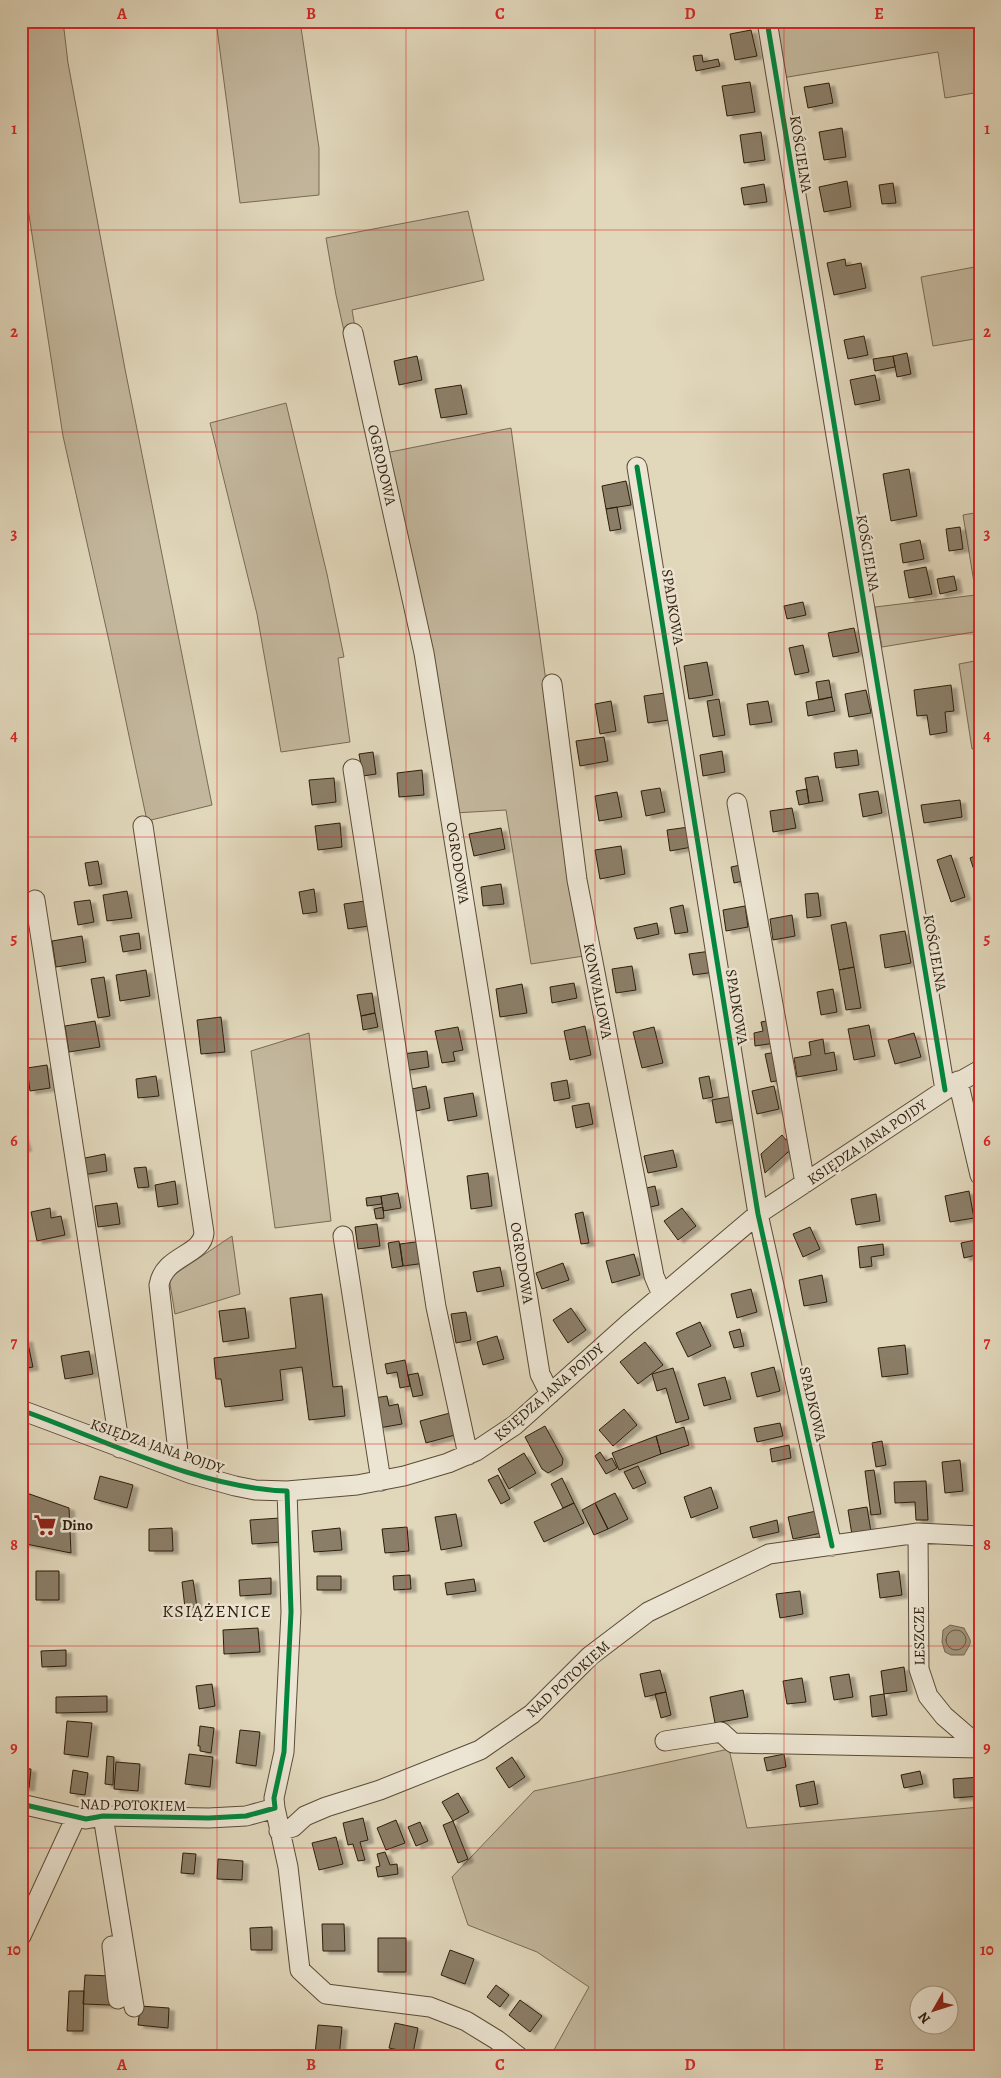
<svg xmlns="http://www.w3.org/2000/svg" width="1001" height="2078" font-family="Alegreya,serif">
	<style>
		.green { fill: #c3b79d; stroke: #786a54; fill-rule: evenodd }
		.water { fill: #a4987f; stroke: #756751 }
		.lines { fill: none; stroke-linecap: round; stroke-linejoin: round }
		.shore { stroke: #695a45; stroke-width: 1 }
		.building { fill: #8b7e67; stroke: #2e1d0b; filter: url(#shadow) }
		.minor-casing { stroke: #5b4c37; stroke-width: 21 }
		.minor { stroke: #ece5d3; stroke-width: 19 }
		.cycleway-casing { stroke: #ece5d3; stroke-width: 8 }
		.cycleway { stroke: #00873e; stroke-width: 5 }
		.grid { fill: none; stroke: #d62828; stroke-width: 1; stroke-opacity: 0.55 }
		.labels { text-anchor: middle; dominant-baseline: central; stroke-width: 5; stroke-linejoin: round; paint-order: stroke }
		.street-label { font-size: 15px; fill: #2e1d0b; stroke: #ece5d3 }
		.poi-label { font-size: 15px; font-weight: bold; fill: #2e1d0b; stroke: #ece5d3; text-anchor: start }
		.quarter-label { font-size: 18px; letter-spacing: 1px; fill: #2e1d0b; stroke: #ece5d3 }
		.neatline { fill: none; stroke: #d62828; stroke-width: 2 }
		.grid-label { font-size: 16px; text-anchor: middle; font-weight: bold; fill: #d62828 }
	</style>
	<defs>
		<filter id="shadow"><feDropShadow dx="5.5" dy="3" stdDeviation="1" flood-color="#0004"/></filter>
	</defs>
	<rect width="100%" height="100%" fill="#e1d7bb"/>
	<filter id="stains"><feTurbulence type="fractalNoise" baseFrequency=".004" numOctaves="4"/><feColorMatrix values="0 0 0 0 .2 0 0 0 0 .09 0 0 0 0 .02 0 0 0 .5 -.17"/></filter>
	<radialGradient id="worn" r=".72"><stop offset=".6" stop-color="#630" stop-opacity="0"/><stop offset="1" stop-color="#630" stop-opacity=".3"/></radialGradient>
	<path class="green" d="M21 21H63L68 63 125 369 212 805 147 821 109 641 63 436 21 163Z
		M216 21H300L319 148V195L240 203Z
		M774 21H980V92L945 98 938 52 782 78Z
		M468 211 484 280 352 310 355 327 344 331 336 295 326 238Z
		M980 266V338L933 346 921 277Z
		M286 403 327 574 344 657 338 658 350 742 281 752 257 614 210 423Z
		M511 428 584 956 531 964 506 810 455 813 385 453Z
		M980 512V631L882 647 875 607 976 595 963 515Z
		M980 660V748L972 749 959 664Z
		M309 1033 331 1221 275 1228 251 1051Z
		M232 1236 240 1294 175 1314 169 1278Z
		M729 1749 747 1828 980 1807V2057H550L589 1987 537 1952 468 1925 452 1877 534 1791ZM918 1996H948V2026H918Z"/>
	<path class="water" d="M950 1625 964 1628C972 1644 973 1639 964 1655H951L945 1652 942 1642 943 1630Z"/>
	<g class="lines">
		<path class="shore" d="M946 1640a10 10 0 1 1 20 0a10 10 0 1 1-20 0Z"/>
	</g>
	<path class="building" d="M751 30 757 56 735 60 730 34Z
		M702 55 703 62 718 59 720 66 696 71 693 56Z
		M750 82 755 112 727 116 722 86Z
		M829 83 833 103 808 108 804 87Z
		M842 128 846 157 824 160 819 132Z
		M761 132 765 160 744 163 740 135Z
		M847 181 851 207 824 212 819 187Z
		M893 183 896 203 882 204 879 185Z
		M764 184 767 202 744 205 741 188Z
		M845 259 846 266 861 263 866 288 834 295 827 263Z
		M864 336 868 355 848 359 844 340Z
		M907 353 911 374 897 377 893 356Z
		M417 356 422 380 399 385 394 361Z
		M893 356 895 367 875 371 873 359Z
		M875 375 880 400 855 405 850 380Z
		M461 385 467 414 441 418 435 389Z
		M909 469 917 516 891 521 883 474Z
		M626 481 631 505 606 509 602 486Z
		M617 507 621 529 610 531 606 509Z
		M960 527 963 549 949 551 946 529Z
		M920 540 924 559 903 563 900 544Z
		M926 567 932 594 909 598 904 571Z
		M954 576 957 590 940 594 937 579Z
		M803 602 806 615 787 619 784 606Z
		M854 628 859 652 833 657 828 633Z
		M803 645 809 672 795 675 789 648Z
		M707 662 713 695 689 699 684 666Z
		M829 680 832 697 819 700 816 682Z
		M951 685 954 711 945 712 947 732 930 735 927 715 917 716 914 690Z
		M866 690 871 713 849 717 845 694Z
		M665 693 669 720 648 723 644 696Z
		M832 697 835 711 808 716 806 702Z
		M719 699 725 735 713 737 707 701Z
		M611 701 616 731 600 734 595 704Z
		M768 701 772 722 750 725 747 704Z
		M604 737 608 761 580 766 576 741Z
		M857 750 859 765 836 768 834 753Z
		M722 751 725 772 703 776 700 755Z
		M373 752 376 774 363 776 359 754Z
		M422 770 424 795 399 797 397 773Z
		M818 776 823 801 809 803 805 778Z
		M334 778 336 802 312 805 309 780Z
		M660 788 665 812 646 816 641 791Z
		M807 789 809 803 799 805 796 791Z
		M878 791 882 813 863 817 859 794Z
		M617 792 622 817 599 821 595 796Z
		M960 800 962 817 924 823 921 805Z
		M792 808 796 828 773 832 770 811Z
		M340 823 342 847 318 850 315 826Z
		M689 827 692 847 670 851 667 830Z
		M501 828 505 849 474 856 469 834Z
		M621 846 625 874 600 879 595 850Z
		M980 854V874L976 876 970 858Z
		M951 855 965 897 951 902 937 860Z
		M98 861 102 884 89 886 85 863Z
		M745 864 748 880 734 883 731 867Z
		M501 884 504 904 483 906 481 887Z
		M314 889 317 912 303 914 299 892Z
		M127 891 132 918 107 921 103 895Z
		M818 893 821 916 807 918 805 894Z
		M90 900 94 922 78 925 74 902Z
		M365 901 369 926 348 929 344 904Z
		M683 905 688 932 675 934 670 908Z
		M980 905V921L975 907Z
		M745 906 748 927 726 931 723 910Z
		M792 915 795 936 773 940 770 919Z
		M846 922 854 967 839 970 831 925Z
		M657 923 659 934 637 939 634 928Z
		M905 931 911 963 885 968 880 935Z
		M139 933 141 949 123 952 120 936Z
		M82 936 86 962 56 967 52 941Z
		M711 951 715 972 693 975 689 954Z
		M632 966 636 990 616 993 612 969Z
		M854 967 861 1008 846 1010 839 970Z
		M146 970 150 996 120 1001 116 975Z
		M104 977 110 1016 98 1018 91 979Z
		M574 983 577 998 552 1003 550 987Z
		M522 984 527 1013 500 1017 496 989Z
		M833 989 837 1012 821 1015 817 992Z
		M372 993 375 1013 361 1016 357 995Z
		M375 1013 378 1027 363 1030 361 1016Z
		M221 1017 225 1052 201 1054 197 1020Z
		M772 1020 775 1043 755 1046 754 1033 763 1031 761 1022Z
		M95 1021 100 1047 69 1052 65 1026Z
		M869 1025 875 1056 854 1060 848 1029Z
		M585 1026 591 1055 570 1060 564 1031Z
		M458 1027 463 1050 453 1052 455 1061 442 1063 435 1031Z
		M654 1027 663 1063 642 1068 633 1032Z
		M914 1033 921 1057 895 1064 888 1040Z
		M823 1039 825 1054 834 1052 837 1070 797 1077 794 1058 811 1055 809 1042Z
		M427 1051 429 1067 404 1071 402 1054Z
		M776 1052 781 1080 771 1082 765 1054Z
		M47 1065 50 1088 30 1091 27 1068Z
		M156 1076 159 1096 138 1098 136 1079Z
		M709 1076 713 1097 703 1099 699 1078Z
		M567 1080 570 1098 554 1101 551 1083Z
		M426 1086 430 1108 416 1111 412 1089Z
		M774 1086 779 1109 757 1114 752 1091Z
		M473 1093 477 1116 448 1121 444 1098Z
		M733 1096 738 1119 716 1123 712 1100Z
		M589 1103 593 1124 576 1128 572 1106Z
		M21 1131 26 1148 21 1149Z
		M782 1135 786 1140 793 1138 795 1151 788 1152 765 1173 761 1154Z
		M673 1150 677 1167 648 1173 644 1156Z
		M105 1154 107 1171 83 1175 80 1159Z
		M146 1167 149 1187 138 1188 134 1168Z
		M488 1173 492 1206 471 1209 467 1176Z
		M175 1181 178 1204 158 1207 155 1185Z
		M655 1186 659 1205 646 1208 642 1189Z
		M969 1191 974 1218 950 1222 945 1196Z
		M398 1193 401 1208 383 1211 381 1196Z
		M876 1194 880 1221 856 1225 851 1199Z
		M381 1196 382 1204 367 1206 366 1198Z
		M117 1203 120 1224 98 1227 95 1206Z
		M383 1207 384 1218 376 1219 374 1209Z
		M50 1208 51 1218 61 1216 65 1235 37 1241 31 1212Z
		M682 1208 696 1226 678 1240 664 1221Z
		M583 1212 589 1243 581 1244 575 1214Z
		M377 1224 380 1246 358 1249 355 1227Z
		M810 1227 820 1249 803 1257 793 1234Z
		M980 1239V1254L964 1258 961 1243Z
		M399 1241 403 1266 392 1268 388 1243Z
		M423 1241 426 1263 403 1266 400 1244Z
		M883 1244 884 1255 871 1257 872 1266 860 1268 858 1247Z
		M634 1254 640 1275 612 1283 606 1261Z
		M563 1263 569 1280 542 1289 536 1273Z
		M500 1267 504 1286 477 1292 473 1272Z
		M822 1275 827 1302 804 1306 799 1280Z
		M751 1289 757 1312 737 1318 731 1294Z
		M322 1294 333 1387 342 1386 345 1416 309 1420 302 1367 280 1370 283 1400 225 1407 221 1379H216L214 1358 296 1348 290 1298Z
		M245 1308 249 1338 223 1342 219 1311Z
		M571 1308 586 1330 568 1343 553 1320Z
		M466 1312 471 1340 456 1343 451 1314Z
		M700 1322 711 1346 688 1357 676 1333Z
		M740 1329 744 1346 734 1348 729 1332Z
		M497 1336 504 1359 483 1365 477 1342Z
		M27 1339 33 1367 21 1369V1340Z
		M645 1342 663 1365 638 1384 620 1362Z
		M905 1345 908 1374 882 1377 878 1348Z
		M89 1351 93 1374 65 1379 61 1356Z
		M405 1360 410 1386 400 1388 397 1372 387 1374 385 1364Z
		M774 1367 780 1391 757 1397 751 1373Z
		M673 1368 689 1419 676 1423 666 1388 657 1391 652 1374Z
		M418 1373 423 1395 413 1397 408 1375Z
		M725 1377 731 1399 704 1406 698 1384Z
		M387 1396 389 1406 398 1404 402 1424 379 1428 374 1398Z
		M624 1409 637 1425 613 1446 599 1430Z
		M450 1413 455 1435 426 1443 420 1421Z
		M780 1423 783 1436 757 1442 754 1428Z
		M545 1426 563 1459 562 1465 548 1473 542 1469 525 1437Z
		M684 1427 689 1445 661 1454 656 1436Z
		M656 1436 661 1454 619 1470 612 1453Z
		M882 1441 886 1465 876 1467 872 1443Z
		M789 1445 791 1458 772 1462 770 1449Z
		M600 1452 606 1461 612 1458 617 1468 606 1474 595 1456Z
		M524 1453 536 1473 509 1489 498 1469Z
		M960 1460 963 1491 945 1493 942 1462Z
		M638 1466 646 1483 633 1489 624 1472Z
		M874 1470 881 1514 871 1515 865 1471Z
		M498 1475 510 1499 501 1504 488 1480Z
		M100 1476 133 1485 127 1508 94 1499Z
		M562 1478 574 1503 563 1508 551 1484Z
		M926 1481 928 1520H916L915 1502 895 1503 894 1482Z
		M711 1487 718 1508 691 1518 684 1497Z
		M21 1491 69 1508 71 1553 21 1543Z
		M615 1493 628 1519 608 1529 595 1503Z
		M574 1503 584 1523 544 1542 534 1522Z
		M595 1503 608 1529 594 1535 582 1510Z
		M867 1507 871 1532 852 1535 848 1510Z
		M821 1510 826 1532 793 1539 788 1517Z
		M456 1514 462 1546 441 1550 435 1517Z
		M280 1518 282 1542 252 1544 250 1520Z
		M777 1520 779 1532 753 1538 750 1527Z
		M407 1527 409 1551 385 1553 382 1529Z
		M172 1528 173 1551H149V1529Z
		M340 1528 342 1550 314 1552 312 1531Z
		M36 1571H59V1600H36Z
		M899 1571 902 1595 880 1598 877 1574Z
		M410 1575 411 1589 394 1590 393 1576Z
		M317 1576H341V1590H317Z
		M271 1578V1594L240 1596 239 1580Z
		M474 1579 476 1591 447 1595 445 1583Z
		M193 1580 197 1607 185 1608 182 1582Z
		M800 1591 803 1614 780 1618 776 1594Z
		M258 1628 260 1652 224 1654 223 1630Z
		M66 1650V1666L42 1667 41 1651Z
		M904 1667 907 1691 884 1694 881 1671Z
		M660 1670 666 1692 645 1697 640 1674Z
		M849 1674 853 1697 834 1700 830 1677Z
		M802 1678 806 1702 787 1704 783 1681Z
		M212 1684 215 1706 199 1709 196 1686Z
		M743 1690 748 1717 715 1723 710 1697Z
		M666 1692 671 1715 661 1718 655 1694Z
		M884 1694 887 1715 872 1717 870 1696Z
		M107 1696V1712L56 1713V1697Z
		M67 1721 92 1723 88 1757 64 1754Z
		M200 1726 214 1728 211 1753 200 1751V1746H198Z
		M240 1730 260 1732 256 1766 236 1763Z
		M189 1754 213 1757 210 1787 185 1784Z
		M784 1754 786 1767 767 1771 764 1758Z
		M107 1756 114 1757 113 1785 105 1784Z
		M512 1757 525 1777 509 1788 496 1768Z
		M116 1762 140 1764 138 1791 114 1789Z
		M21 1768 31 1769 29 1788 21 1787Z
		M73 1770 88 1773 85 1795 70 1793Z
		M920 1771 923 1784 904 1788 901 1775Z
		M980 1777V1796L954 1798 953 1779Z
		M814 1781 818 1804 800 1807 796 1785Z
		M458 1793 469 1812 453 1821 442 1802Z
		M363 1818 368 1840 360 1842 365 1860 358 1861 353 1844 348 1845 343 1823Z
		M396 1820 405 1843 386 1850 377 1828Z
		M453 1821 468 1859 458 1863 443 1825Z
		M420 1822 428 1841 416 1846 408 1827Z
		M336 1837 343 1864 319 1870 312 1843Z
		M385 1852 390 1865 397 1864 398 1874 378 1877 376 1867 380 1866 377 1854Z
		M183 1853 196 1854 194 1874 181 1873Z
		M218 1859 243 1861 242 1880 217 1879Z
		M322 1924H344L345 1951H323Z
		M272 1927V1950H251L250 1928Z
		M378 1938H406V1972H378Z
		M450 1950 474 1959 465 1984 441 1975Z
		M85 1975 112 1976 110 2005 83 2004Z
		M496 1985 509 1995 500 2007 487 1997Z
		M69 1991H84L83 2031H67Z
		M520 2000 542 2016 530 2032 509 2015Z
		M140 2006 169 2008 168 2028 138 2025Z
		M395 2023 418 2028 413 2053 389 2048Z
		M318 2025 342 2027 339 2057 315 2054Z"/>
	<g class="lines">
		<defs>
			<path id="minor" d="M767 21 945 1090
				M353 333 424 653 540 1374 550 1394
				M637 467 758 1214 832 1546
				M552 684 577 880 654 1276 662 1295
				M353 769 436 1307 468 1455
				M737 803 805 1183
				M143 826 204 1233C202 1256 164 1255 159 1285L180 1469
				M35 900 120 1448
				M958 1081 980 1175
				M343 1236 381 1481
				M21 1410 192 1474 235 1486 255 1490 287 1491 357 1485 404 1476 448 1463 476 1451 515 1425 628 1324 758 1214 945 1090 980 1070
				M287 1491 291 1612 284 1752 274 1798 275 1808 288 1867 300 1970 326 1994 430 2007 466 2021 497 2040 519 2057
				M918 1533 919 1669 928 1696 944 1716 980 1747
				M665 1741 721 1732 733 1743 980 1748
				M21 1804 86 1819 103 1816 209 1818 246 1816 275 1808
				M103 1816 134 2007
				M279 1831 293 1827 305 1816 326 1807 380 1790 480 1750 532 1714 590 1656 648 1612 769 1554 918 1533 980 1536
				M21 1936 76 1817
				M112 1946 118 1999"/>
		</defs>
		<use href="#minor" class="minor-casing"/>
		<use href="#minor" class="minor"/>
		<defs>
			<path id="cycleway" d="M767 21 945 1090
				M637 467 758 1214 832 1546
				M21 1410C105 1440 198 1488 287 1491L291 1612 284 1752 274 1798 275 1808 246 1816 209 1818 103 1816 86 1819 21 1804"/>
		</defs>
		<use href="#cycleway" class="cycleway-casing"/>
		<use href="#cycleway" class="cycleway"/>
	</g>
	<path class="grid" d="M217 21V2057M406 21V2057M595 21V2057M784 21V2057M21 230H980M21 432H980M21 634H980M21 837H980M21 1039H980M21 1241H980M21 1444H980M21 1646H980M21 1848H980"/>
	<defs>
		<symbol id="supermarket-bare" viewBox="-9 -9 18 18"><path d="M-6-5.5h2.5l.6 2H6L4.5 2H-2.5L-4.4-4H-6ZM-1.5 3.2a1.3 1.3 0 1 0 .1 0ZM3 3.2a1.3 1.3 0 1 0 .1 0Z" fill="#8f2418" stroke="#ece5d3" stroke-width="2.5" paint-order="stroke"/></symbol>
	</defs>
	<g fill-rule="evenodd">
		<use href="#supermarket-bare" x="29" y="1509" width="32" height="32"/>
	</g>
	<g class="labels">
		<g class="street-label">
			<text transform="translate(801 154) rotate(81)">KOŚCIELNA</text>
			<text transform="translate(382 465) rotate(77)">OGRODOWA</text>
			<text transform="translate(868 553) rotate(80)">KOŚCIELNA</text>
			<text transform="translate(673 607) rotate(81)">SPADKOWA</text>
			<text transform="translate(458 863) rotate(81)">OGRODOWA</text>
			<text transform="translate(935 953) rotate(80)">KOŚCIELNA</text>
			<text transform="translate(598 991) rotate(79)">KONWALIOWA</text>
			<text transform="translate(737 1007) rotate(81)">SPADKOWA</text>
			<text transform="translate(867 1142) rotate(-34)">KSIĘDZA JANA POJDY</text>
			<text transform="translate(522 1263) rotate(81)">OGRODOWA</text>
			<text transform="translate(549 1392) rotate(-41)">KSIĘDZA JANA POJDY</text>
			<text transform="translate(813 1404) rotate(77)">SPADKOWA</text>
			<text transform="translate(157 1446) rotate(19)">KSIĘDZA JANA POJDY</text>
			<text transform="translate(919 1636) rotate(-91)">LESZCZE</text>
			<text transform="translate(568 1679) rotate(-42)">NAD POTOKIEM</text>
			<text transform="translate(133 1805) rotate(1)">NAD POTOKIEM</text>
		</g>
		<g class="poi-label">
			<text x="62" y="1525">Dino</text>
		</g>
		<g class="quarter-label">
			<text x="217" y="1611">KSIĄŻENICE</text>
		</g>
	</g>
	<rect width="1001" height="2078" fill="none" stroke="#e1d7bb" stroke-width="55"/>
	<g transform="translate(934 2010) rotate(231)"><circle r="24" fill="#ece5d3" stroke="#a09583"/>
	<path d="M0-4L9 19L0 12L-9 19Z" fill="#8f2418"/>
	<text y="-8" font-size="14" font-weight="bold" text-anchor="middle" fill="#2e1d0b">N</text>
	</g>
	<rect x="28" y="28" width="946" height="2022" class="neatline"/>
	<g class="grid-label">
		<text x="122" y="19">A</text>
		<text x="311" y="19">B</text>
		<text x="500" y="19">C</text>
		<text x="690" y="19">D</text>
		<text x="879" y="19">E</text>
		<text x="14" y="134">1</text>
		<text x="987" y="134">1</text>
		<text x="14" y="337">2</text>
		<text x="987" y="337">2</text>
		<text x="14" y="539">3</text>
		<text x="987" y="539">3</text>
		<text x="14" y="741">4</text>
		<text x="987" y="741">4</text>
		<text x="14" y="944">5</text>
		<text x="987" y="944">5</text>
		<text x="14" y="1146">6</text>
		<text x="987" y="1146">6</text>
		<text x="14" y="1348">7</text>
		<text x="987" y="1348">7</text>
		<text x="14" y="1550">8</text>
		<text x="987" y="1550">8</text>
		<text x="14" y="1753">9</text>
		<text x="987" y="1753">9</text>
		<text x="14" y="1955">10</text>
		<text x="987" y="1955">10</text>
		<text x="122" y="2070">A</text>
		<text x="311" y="2070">B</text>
		<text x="500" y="2070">C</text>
		<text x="690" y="2070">D</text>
		<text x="879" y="2070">E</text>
	</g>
	<rect width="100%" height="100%" filter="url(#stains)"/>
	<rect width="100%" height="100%" fill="url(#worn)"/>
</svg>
